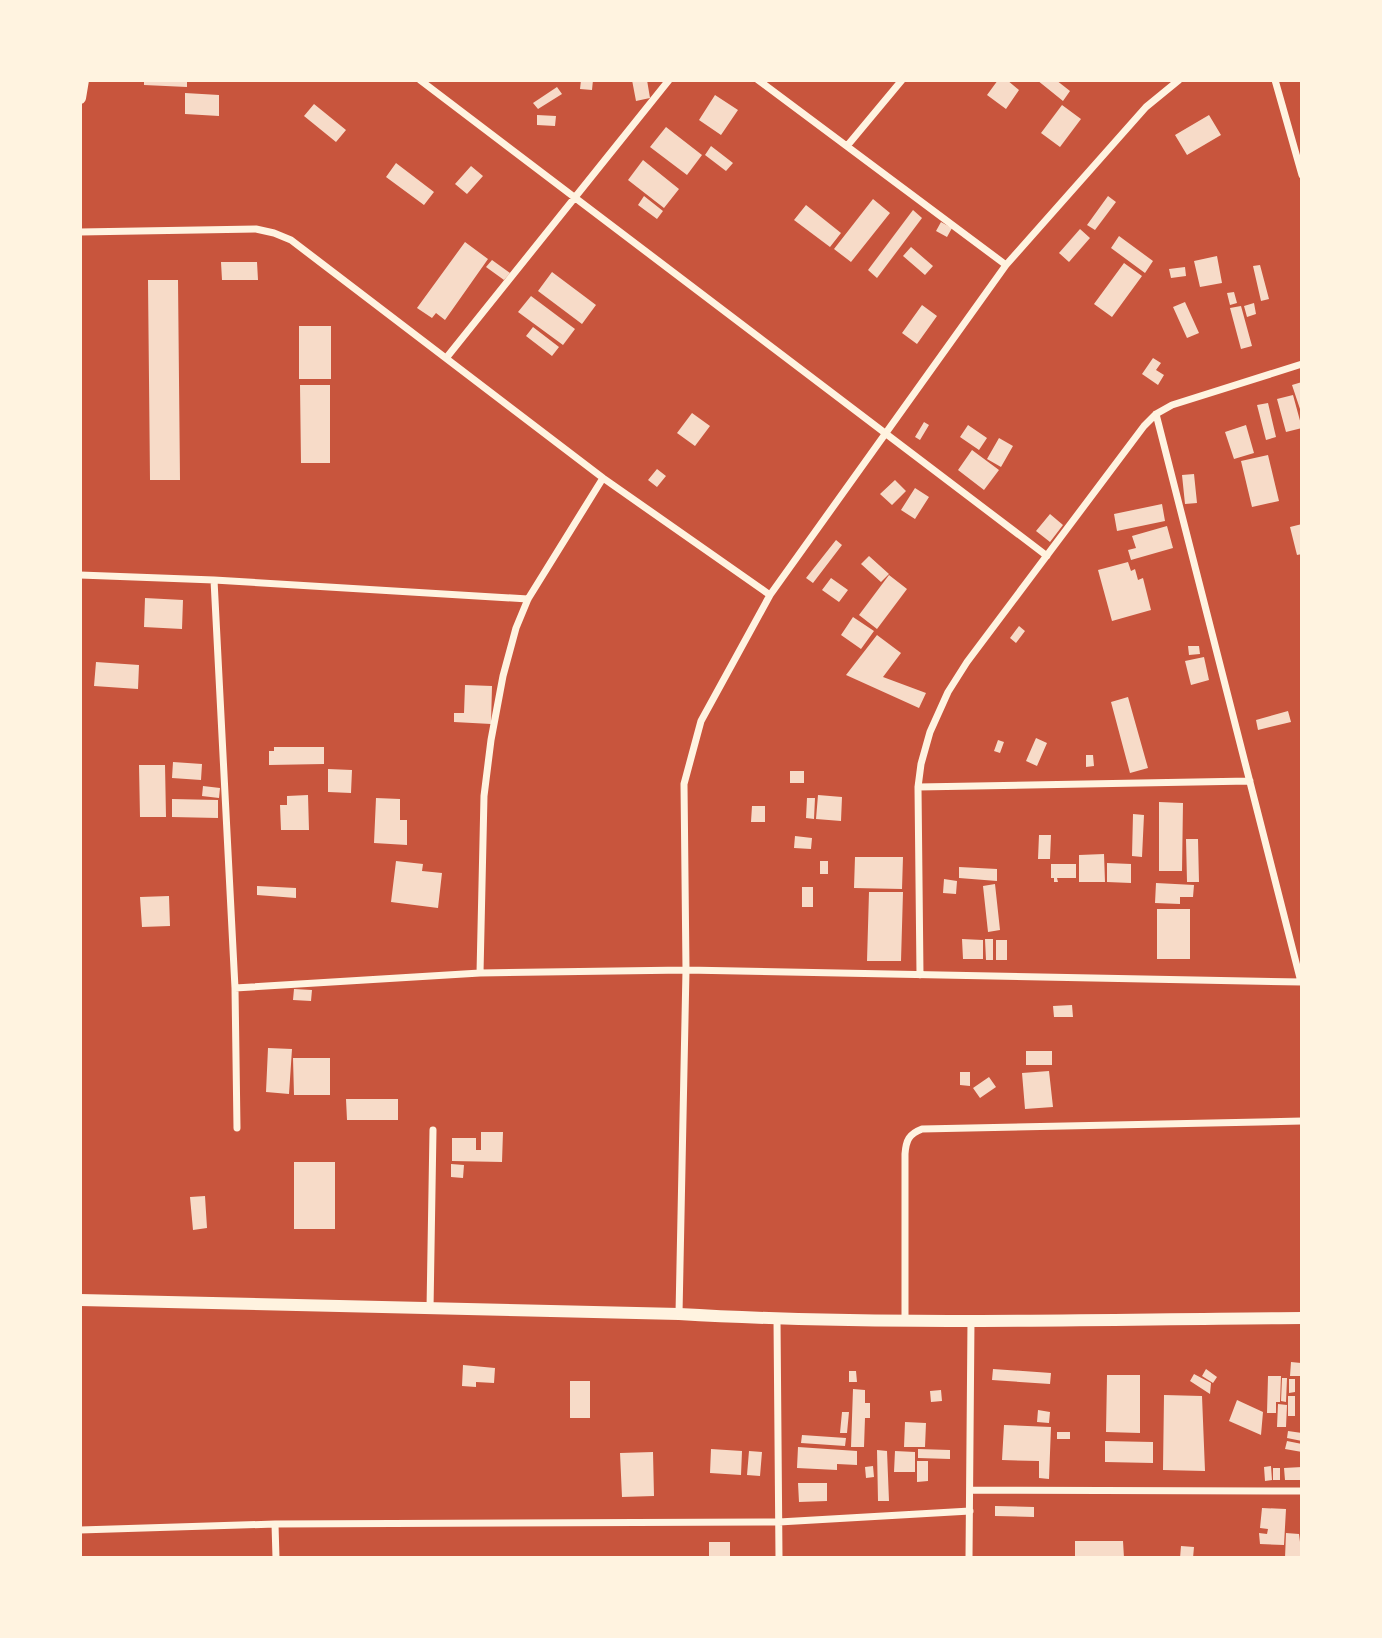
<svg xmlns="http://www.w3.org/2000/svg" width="1382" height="1638" font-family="Montserrat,sans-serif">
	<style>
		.building { fill: #f7dbc8 }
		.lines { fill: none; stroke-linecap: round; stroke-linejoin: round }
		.minor { stroke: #fff3e0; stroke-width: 7 }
		.tertiary { stroke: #fff3e0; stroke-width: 12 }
	</style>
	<rect width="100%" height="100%" fill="#c8553d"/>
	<path class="building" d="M144 80H187V87L144 85Z
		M581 80H593L592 90 580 89Z
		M632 80H647L650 98 636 101Z
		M998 80H1007L1019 90 1006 109 987 95Z
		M1037 80H1056L1070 91 1063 101Z
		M557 87 562 94 538 109 533 103Z
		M185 93 219 95V116L185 114Z
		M715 95 738 110 721 135 699 120Z
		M314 104 346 130 336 142 304 116Z
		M1062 105 1081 119 1060 147 1041 133Z
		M537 115 556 116 555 126 537 125Z
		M1209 115 1221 135 1187 155 1175 135Z
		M666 127 702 155 687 175 650 147Z
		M711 146 733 163 726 171 705 155Z
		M643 160 679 189 664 208 628 180Z
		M396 163 434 192 424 205 386 177Z
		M471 166 483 176 467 194 455 184Z
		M644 196 663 211 657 219 638 205Z
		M1108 196 1116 202 1095 230 1087 225Z
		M873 199 890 213 851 262 834 249Z
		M806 205 841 233 830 247 794 220Z
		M913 210 922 218 877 278 868 270Z
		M941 222 952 228 947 237 936 231Z
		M1080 229 1090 238 1069 262 1059 253Z
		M1119 236 1153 261 1145 273 1111 248Z
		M465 242 488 259 445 320 436 313 432 318 417 308Z
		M911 247 933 266 925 275 903 256Z
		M1217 256 1222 283 1200 287 1194 261Z
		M492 260 510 273 504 280 486 267Z
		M221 262H257L258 280H222Z
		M1124 263 1142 276 1112 317 1094 304Z
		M1260 265 1269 299 1261 301 1253 266Z
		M1185 267 1186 276 1171 278 1169 269Z
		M552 272 596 305 582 324 538 291Z
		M148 280H178L180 480H150Z
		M1234 292 1237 303 1230 305 1227 293Z
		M531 296 575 329 563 345 518 312Z
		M1185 302 1199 333 1187 338 1173 307Z
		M1254 303 1256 314 1247 317 1244 306Z
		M922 305 937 316 917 344 902 333Z
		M1241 306 1252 346 1241 349 1230 308Z
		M299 326H331V379H299Z
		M533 327 559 347 552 356 526 336Z
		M1153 358 1161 363 1156 370 1164 375 1158 385 1142 374Z
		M1302 382V412H1301L1292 385Z
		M300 385H330V463H301Z
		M1293 395 1302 428 1286 432 1277 399Z
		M1268 403 1276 437 1266 440 1257 405Z
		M692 413 710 426 695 446 677 433Z
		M924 422 929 425 920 440 915 437Z
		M968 425 987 438 979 450 960 437Z
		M1246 425 1254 453 1234 459 1225 432Z
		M999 438 1013 446 1001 467 987 459Z
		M972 450 999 470 984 490 958 470Z
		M1268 455 1279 501 1252 507 1241 461Z
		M657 469 666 476 657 487 648 480Z
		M1194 474 1197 503 1185 504 1182 475Z
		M895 480 906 491 892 505 880 494Z
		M915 488 929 497 915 519 901 510Z
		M1162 504 1165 521 1117 531 1114 514Z
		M1050 514 1063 525 1050 542 1036 531Z
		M1302 524V554L1297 555 1290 527Z
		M1167 526 1173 548 1131 560 1128 550 1136 548 1132 536Z
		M836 540 842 545 813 583 806 578Z
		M869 556 889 574 881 582 861 564Z
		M1128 562 1131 571 1135 569 1138 580 1143 578 1151 610 1112 621 1098 570Z
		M889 575 907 589 877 629 859 615Z
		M831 578 848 590 839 602 822 590Z
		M145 598 183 600 182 629 144 627Z
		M853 617 874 631 861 649 841 635Z
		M1019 626 1025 631 1016 643 1010 638Z
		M877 635 901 653 883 677 926 693 919 708 846 675Z
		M1188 646H1199L1200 654 1189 655Z
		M1204 657 1209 680 1191 685 1185 661Z
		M96 662 139 665 138 689 94 686Z
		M465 685 492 686 491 724 454 722V713H464Z
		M1128 697 1148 768 1130 773 1111 702Z
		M1288 711 1291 722 1258 730 1256 720Z
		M1036 738 1047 743 1037 766 1026 761Z
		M998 740 1004 742 1000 753 994 751Z
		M274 747H324V764L269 765V751H274Z
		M1086 755H1093L1094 766 1086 767Z
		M173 762 202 764 201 780 172 778Z
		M139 765H165L166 817H140Z
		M328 769 352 770 351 793 328 792Z
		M790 771H804V783H790Z
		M203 786 220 788 219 798 202 796Z
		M308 795 309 830H281L280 805H287V796Z
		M818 795 842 797 841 821 816 819Z
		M376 798 400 799V820H407V845L374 843Z
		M807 798H815L814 819 806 818Z
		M172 799 218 800V818L172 817Z
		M1159 802 1183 803 1182 871H1159Z
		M752 806H765V822H751Z
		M1133 814 1144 815 1142 857 1132 856Z
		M1039 835H1051L1050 859H1038Z
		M795 836 812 838 811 849 794 848Z
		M1186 839H1198L1199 882H1187Z
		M1104 854 1105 882H1079V855Z
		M855 857H903L902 889 854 888Z
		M396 861 423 864 422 871 442 873 438 908 391 902Z
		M820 861H828V874H820Z
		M1107 863 1131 864V883L1107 882Z
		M1051 864H1076V878H1057L1058 882H1054V878H1051Z
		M959 867 997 869V881L959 878Z
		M944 879 957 881 956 894 943 893Z
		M1156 883 1194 885 1193 897H1180V904L1155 903Z
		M995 884 1000 930 988 932 983 886Z
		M257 886 296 888V898L257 895Z
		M802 887H813V907H802Z
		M869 892H903L901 961H867Z
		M169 896 170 926 142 927 140 897Z
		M1157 909H1190V959H1157Z
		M962 939 983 940V959H963Z
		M985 939H993V960H986Z
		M996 940H1007V960H996Z
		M294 989 312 990 311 1001 293 1000Z
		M1072 1005 1073 1017H1054L1053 1006Z
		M268 1048 292 1049 289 1094 266 1092Z
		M1026 1051H1052V1065H1026Z
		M293 1058H330V1095H294Z
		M1049 1071 1053 1107 1025 1109 1022 1073Z
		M960 1072H970V1086L960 1085Z
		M989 1077 996 1087 980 1098 973 1088Z
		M346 1099H398V1120H347Z
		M481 1132H503L502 1162 452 1161V1138H476V1150H481Z
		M294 1162H335V1229H294Z
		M451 1164 464 1165 463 1178 451 1177Z
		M205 1196 207 1228 193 1230 190 1197Z
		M1291 1362 1301 1363 1300 1376H1290Z
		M463 1365 495 1368 494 1383 476 1382V1387L462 1386Z
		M993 1369 1051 1373 1050 1384 992 1380Z
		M1206 1369 1217 1377 1213 1383 1202 1376Z
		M849 1371H856L857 1382H849Z
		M1194 1374 1211 1383 1210 1394 1190 1381Z
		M1107 1375H1140V1433L1106 1432Z
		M1268 1376H1281L1280 1402H1276V1413H1267Z
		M1282 1378H1287L1286 1402 1281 1401Z
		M1289 1379H1295V1392L1289 1393Z
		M570 1381H590V1418H570Z
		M853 1389 865 1390V1403H870V1418H865L864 1447H851Z
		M941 1390 942 1401 931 1402 930 1391Z
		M1164 1395 1202 1396 1205 1471 1163 1470Z
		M1288 1396H1295V1416H1288Z
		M1237 1400 1263 1412 1261 1435 1229 1421Z
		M1278 1404 1287 1405 1286 1427H1277Z
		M1038 1410 1050 1412 1049 1423 1037 1422Z
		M842 1412H849L847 1433H840Z
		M905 1422 926 1423 925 1447H904Z
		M1004 1425 1051 1427 1049 1479 1039 1478V1461L1002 1460Z
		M1288 1431 1302 1433V1441L1287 1438Z
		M1057 1432H1070V1439H1057Z
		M802 1435 846 1438 845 1446 801 1443Z
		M1105 1441 1153 1442V1463L1105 1462Z
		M1287 1441 1302 1444V1452L1285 1449Z
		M798 1447 857 1451V1465L837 1464V1470L797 1468Z
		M711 1449 742 1451 741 1475 710 1473Z
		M918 1449 950 1450V1459L918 1458Z
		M877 1450 887 1451 889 1501H878Z
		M749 1451 762 1452 760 1476 747 1475Z
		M895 1451 915 1452V1472H894Z
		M653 1452 654 1496 622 1497 620 1453Z
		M917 1461H928V1481L917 1482Z
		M873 1466 874 1477 866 1478 865 1467Z
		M1271 1466 1272 1480 1265 1481 1264 1467Z
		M1302 1467V1480H1285L1284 1468Z
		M1273 1468H1280V1480H1273Z
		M798 1483H827V1501L799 1502Z
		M995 1506 1034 1507V1517L995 1516Z
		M1262 1508 1286 1509 1284 1545 1260 1544 1259 1533 1267 1534 1268 1529 1260 1528Z
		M1286 1533 1299 1534 1302 1558H1285Z
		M1075 1541H1123L1124 1558H1075Z
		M709 1542H730V1558H709Z
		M1181 1546 1194 1547 1193 1558H1180Z"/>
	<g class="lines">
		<path class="minor" d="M420 80 1047 556
			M758 80 1006 265
			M1275 80 1302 175
			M847 146 902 80
			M80 232 256 229 274 233 291 240 603 478 770 595
			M447 357 669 80
			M1156 414 1301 982
			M80 575 214 580 528 599
			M214 580 235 988 237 1128
			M918 787 1250 781
			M480 973 484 796 491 740 503 676 516 628 528 599 603 478
			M920 975 918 787 921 764 930 732 948 692 967 662 1144 426 1156 414 1172 405 1302 364
			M235 988 480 973 686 970 1302 982
			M430 1309 433 1130
			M679 1314 686 970 684 784 701 721 770 595 1006 265 1146 107 1179 80
			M777 1319 779 1558
			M905 1321V1154C906 1140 909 1134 922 1129L1302 1121
			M970 1490 1302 1491
			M275 1524 276 1558
			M80 1530 275 1524 779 1522 970 1511
			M969 1558 971 1320"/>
		<path class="tertiary" d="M80 98 83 80
			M80 1300 679 1314C886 1326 1094 1319 1302 1318"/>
	</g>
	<rect width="1382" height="1638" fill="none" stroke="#fff3e0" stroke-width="164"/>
</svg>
